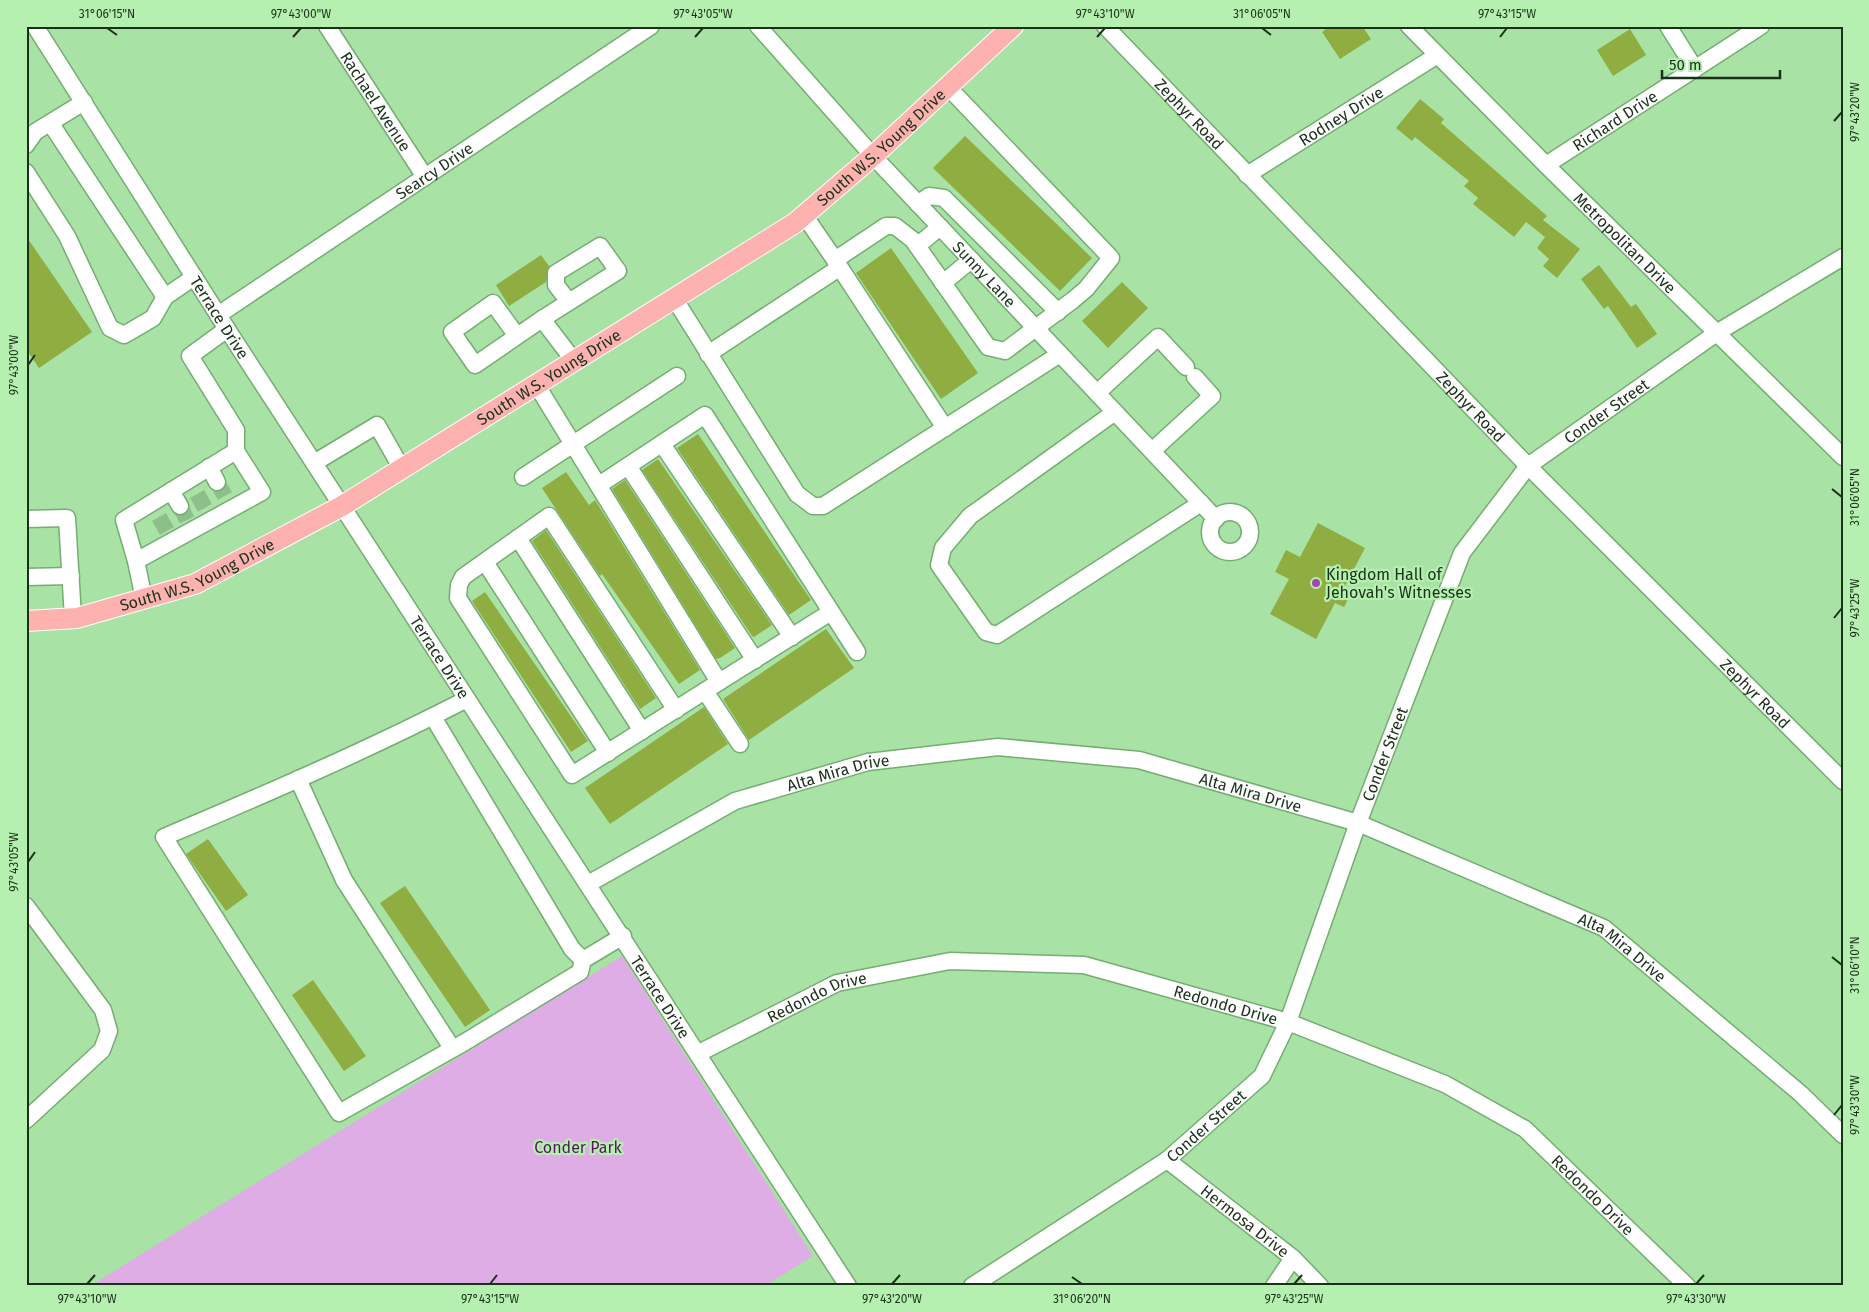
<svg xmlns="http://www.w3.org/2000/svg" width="1869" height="1312" font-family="'Fira Sans',sans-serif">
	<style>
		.green { fill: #dfade5 }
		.building { fill: #8fad41 }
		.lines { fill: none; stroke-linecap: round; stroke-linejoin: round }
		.minor-tunnel { stroke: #8cbf89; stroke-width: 16; stroke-dasharray: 16 8; stroke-linecap: butt }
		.minor-casing { stroke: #75ad72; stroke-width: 19 }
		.major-casing { stroke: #fff; stroke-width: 22 }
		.minor { stroke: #fff; stroke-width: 16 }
		.major { stroke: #feb2b0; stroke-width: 20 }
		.ticks { fill: none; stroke: #1a3119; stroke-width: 2 }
		.poi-dot { fill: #a446b0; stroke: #b5f0b1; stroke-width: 2 }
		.labels { text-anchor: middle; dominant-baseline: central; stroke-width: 4.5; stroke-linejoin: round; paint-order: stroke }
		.street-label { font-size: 16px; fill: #1a3119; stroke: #b5f0b1 }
		.poi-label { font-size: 16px; fill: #1a3119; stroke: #b5f0b1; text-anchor: start }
		.park-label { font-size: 16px; fill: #57155f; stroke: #b5f0b1 }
		.neatline { fill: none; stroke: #1a3119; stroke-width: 2 }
		.ticks-label { font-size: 12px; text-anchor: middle; fill: #1a3119 }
	</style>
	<rect width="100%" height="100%" fill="#a8e2a5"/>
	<path class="green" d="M622 956 813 1256 765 1286H90Z"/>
	<path class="building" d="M1330 26H1362L1371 39 1340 59 1322 32Z
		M1630 29 1646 55 1613 76 1597 50Z
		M1420 99 1444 119 1441 123 1547 216 1543 220 1580 249 1557 278 1543 266 1549 259 1537 248 1545 237 1526 222 1514 237 1473 204 1478 198 1464 186 1469 181 1415 137 1412 141 1396 128Z
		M965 136 1092 258 1060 291 933 168Z
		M26 236 92 332 39 368 26 349Z
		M891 248 978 373 941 399 856 273Z
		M541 255 549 266 546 282 509 306 496 285Z
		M1599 265 1631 307 1636 304 1657 334 1637 348 1608 306 1604 309 1581 279Z
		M1122 282 1148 308 1108 348 1082 321Z
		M698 434 811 600 789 615 677 448Z
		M658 459 772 625 754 637 752 636 642 470Z
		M566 472 589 505 595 500 700 670 679 684 602 574 600 576 542 488Z
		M625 480 735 648 720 658 716 659 612 489Z
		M1318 523 1365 548 1344 588 1352 592 1344 607 1335 603 1316 639 1270 614 1289 579 1275 572 1286 550 1300 557Z
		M546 530 656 698 640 709 532 541Z
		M485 592 588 741 571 752 472 601Z
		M826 629 854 668 749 740 723 699Z
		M704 707 728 744 610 824 585 788Z
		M208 839 248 895 226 911 186 854Z
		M405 886 490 1010 465 1027 380 903Z
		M313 980 366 1056 344 1071 292 995Z"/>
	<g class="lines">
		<path class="minor-tunnel" d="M217 482 225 496
			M197 494 205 508
			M180 506 187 520
			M159 517 167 531"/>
		<defs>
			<g id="minor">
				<path id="s1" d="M35 26 227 329 848 1286"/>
				<path id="s2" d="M327 26 425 177"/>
				<path id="s3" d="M758 26 873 156 1216 519"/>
				<path id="s4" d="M1105 26 1528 466 1843 781"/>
				<path id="s5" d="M1409 26 1546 165 1843 457"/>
				<path d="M1668 26 1695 69"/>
				<path d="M51 124 165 297"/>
				<path d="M26 145 35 132 84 102"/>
				<path id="s6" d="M1546 165 1761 26"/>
				<path d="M26 172 67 236 110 328 124 335 153 318 165 297 194 277"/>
				<path id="s7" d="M1247 175 1436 56"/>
				<path d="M918 204 929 196 944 198 1058 312"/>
				<path d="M804 215 835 260 886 226H895L913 240 988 347 1005 351 1073 300 1086 289 1111 258 948 87"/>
				<path d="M917 246 940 227"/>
				<path d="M835 260 945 428"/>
				<path d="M943 283 971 260"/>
				<path d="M674 298 797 494 813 506H823L1060 354"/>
				<path d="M569 302 556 285V273L600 246 618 271 542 319 574 361"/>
				<path id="s8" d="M218 315 651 26"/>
				<path d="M517 336 493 303 452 332 475 365 542 319"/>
				<path d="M708 354 839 268"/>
				<path d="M536 384 719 682 572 775 458 598 459 585 463 577 549 516 676 710"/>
				<path d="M1097 393 1158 337 1186 367"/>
				<path d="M1115 412 970 516 943 548 939 565 986 632 997 635 1201 503"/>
				<path d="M662 444 792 637"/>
				<path d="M1152 451 1212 396 1195 377"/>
				<path d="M314 463 377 425 402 469"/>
				<path d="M628 466 755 660"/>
				<path d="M209 467 217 482"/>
				<path d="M523 477 677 376"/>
				<path d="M599 485 705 415 857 652"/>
				<path d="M171 491 180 506"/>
				<circle cx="1230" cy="532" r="20"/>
				<path d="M26 519 67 518 73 618"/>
				<path d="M518 538 642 731"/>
				<path d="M136 561 124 520 236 451"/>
				<path d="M485 562 608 753"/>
				<path d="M26 577 71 576"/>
				<path d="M144 599 136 561 262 492 236 451V430L190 356 227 329"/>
				<path d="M719 682 831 612"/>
				<path d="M705 691 740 744"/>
				<path d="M467 699C368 750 266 794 164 837L339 1113 465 1042 580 972 583 960 623 936"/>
				<path d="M433 717 572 949 583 960"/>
				<path d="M298 779 344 880 452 1048"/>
				<path id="s9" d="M588 884 735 801 868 762 998 747 1139 760 1358 823 1604 928 1801 1094 1843 1135"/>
				<path d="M26 906 103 1010 109 1031 102 1050 26 1120"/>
				<path id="s10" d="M699 1053 837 983 950 961 1084 965 1288 1022 1445 1084 1525 1129 1687 1286"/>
				<path id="s11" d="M1167 1160 1293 1258 1320 1286"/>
				<path id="s12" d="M972 1286 1167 1160 1262 1076 1288 1022 1358 823 1462 553 1528 466 1718 332 1843 257"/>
				<path d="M1274 1286 1293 1258"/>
			</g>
			<g id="major">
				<path id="s13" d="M26 621 77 618 195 584 342 506 795 223 873 156 1013 26"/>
			</g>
		</defs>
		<use href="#minor" class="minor-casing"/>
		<use href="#major" class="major-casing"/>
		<use href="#minor" class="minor"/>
		<use href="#major" class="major"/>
	</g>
	<path class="ticks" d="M107 28 117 35M1262 28 1271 35M293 37 301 28M695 37 703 28M1097 37 1105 28M1500 37 1507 28M1834 121 1842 112M28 365 35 355M1832 489 1842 497M1834 618 1842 608M28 862 35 852M1832 957 1842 965M1834 1115 1842 1105M1072 1277 1082 1284M87 1284 95 1275M490 1284 497 1275M892 1284 900 1275M1294 1284 1302 1275M1696 1284 1704 1275"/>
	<circle class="poi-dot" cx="1316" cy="583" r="5"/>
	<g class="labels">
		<g class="street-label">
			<text stroke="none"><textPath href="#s2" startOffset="90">Rachael Avenue</textPath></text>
			<text stroke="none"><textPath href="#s4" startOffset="122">Zephyr Road</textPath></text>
			<text stroke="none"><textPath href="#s7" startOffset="111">Rodney Drive</textPath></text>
			<text stroke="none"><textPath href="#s6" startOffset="82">Richard Drive</textPath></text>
			<text stroke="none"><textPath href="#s13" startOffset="989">South W.S. Young Drive</textPath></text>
			<text stroke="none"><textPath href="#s8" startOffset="260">Searcy Drive</textPath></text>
			<text stroke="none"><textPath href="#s5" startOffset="306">Metropolitan Drive</textPath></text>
			<text stroke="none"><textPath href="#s3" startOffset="336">Sunny Lane</textPath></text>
			<text stroke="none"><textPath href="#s1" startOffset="345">Terrace Drive</textPath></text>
			<text stroke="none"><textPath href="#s13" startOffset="584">South W.S. Young Drive</textPath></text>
			<text stroke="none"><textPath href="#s4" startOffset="528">Zephyr Road</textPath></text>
			<text stroke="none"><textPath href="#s12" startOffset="1124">Conder Street</textPath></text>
			<text stroke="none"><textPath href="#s13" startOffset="179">South W.S. Young Drive</textPath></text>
			<text stroke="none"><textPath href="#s1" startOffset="750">Terrace Drive</textPath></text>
			<text stroke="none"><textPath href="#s4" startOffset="932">Zephyr Road</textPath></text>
			<text stroke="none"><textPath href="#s12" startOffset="704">Conder Street</textPath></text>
			<text stroke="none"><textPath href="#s9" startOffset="276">Alta Mira Drive</textPath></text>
			<text stroke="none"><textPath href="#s9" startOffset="696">Alta Mira Drive</textPath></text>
			<text stroke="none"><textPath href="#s9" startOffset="1101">Alta Mira Drive</textPath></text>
			<text stroke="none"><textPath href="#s1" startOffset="1155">Terrace Drive</textPath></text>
			<text stroke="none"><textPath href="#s10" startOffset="131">Redondo Drive</textPath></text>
			<text stroke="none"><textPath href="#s10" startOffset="551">Redondo Drive</textPath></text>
			<text stroke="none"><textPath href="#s12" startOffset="284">Conder Street</textPath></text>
			<text stroke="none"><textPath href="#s10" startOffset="971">Redondo Drive</textPath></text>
			<text stroke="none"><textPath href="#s11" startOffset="99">Hermosa Drive</textPath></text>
		</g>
		<g class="poi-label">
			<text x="1326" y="574">Kingdom Hall of<tspan x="1326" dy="18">Jehovah's Witnesses</tspan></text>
		</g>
		<g class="park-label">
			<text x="578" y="1147">Conder Park</text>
		</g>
	</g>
	<rect width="1869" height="1312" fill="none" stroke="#b5f0b1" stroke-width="55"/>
	<path d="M1662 70v8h118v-8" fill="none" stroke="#1a3119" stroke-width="2.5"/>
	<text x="1669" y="70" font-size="15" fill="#1a3119" stroke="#b5f0b1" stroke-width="4" paint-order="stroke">50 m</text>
	<rect x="28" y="28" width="1814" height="1256" class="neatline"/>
	<g class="ticks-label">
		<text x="107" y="18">31°06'15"N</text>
		<text x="301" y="18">97°43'00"W</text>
		<text x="703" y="18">97°43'05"W</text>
		<text x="1105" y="18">97°43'10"W</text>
		<text x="1262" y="18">31°06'05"N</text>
		<text x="1507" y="18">97°43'15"W</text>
		<text transform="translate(1855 112) rotate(-90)" y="4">97°43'20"W</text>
		<text transform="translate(14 365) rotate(-90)" y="4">97°43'00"W</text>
		<text transform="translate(1855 497) rotate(-90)" y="4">31°06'05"N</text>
		<text transform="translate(1855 608) rotate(-90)" y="4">97°43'25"W</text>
		<text transform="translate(14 862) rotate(-90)" y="4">97°43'05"W</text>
		<text transform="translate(1855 965) rotate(-90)" y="4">31°06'10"N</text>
		<text transform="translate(1855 1105) rotate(-90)" y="4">97°43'30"W</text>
		<text x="87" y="1303">97°43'10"W</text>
		<text x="490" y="1303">97°43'15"W</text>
		<text x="892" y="1303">97°43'20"W</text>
		<text x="1082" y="1303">31°06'20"N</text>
		<text x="1294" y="1303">97°43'25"W</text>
		<text x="1696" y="1303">97°43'30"W</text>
	</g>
</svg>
